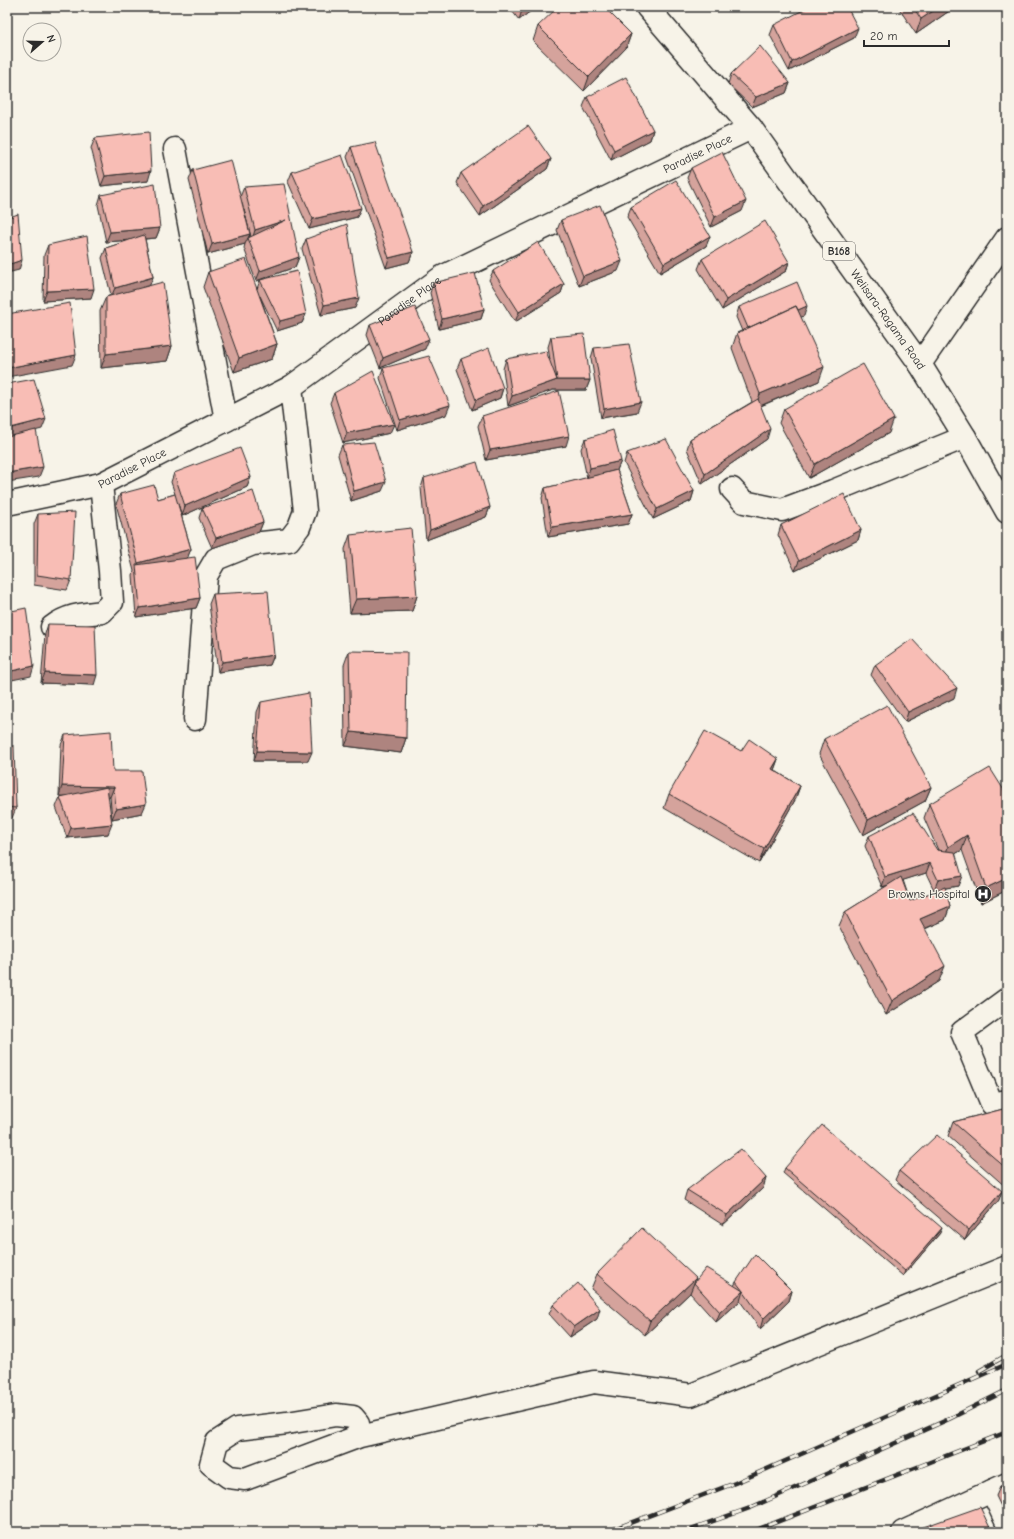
<svg xmlns="http://www.w3.org/2000/svg" width="1014" height="1539" font-family="'Comic Neue',sans-serif">
	<style>
		.lines { fill: none; stroke-linecap: round; stroke-linejoin: round }
		.minor-casing { stroke: #2b2b2b; stroke-width: 25 }
		.major-casing { stroke: #2b2b2b; stroke-width: 25 }
		.minor { stroke: #f7f3e8; stroke-width: 22 }
		.major { stroke: #f7f3e8; stroke-width: 22 }
		.rail-casing { stroke: #2b2b2b; stroke-width: 4.5 }
		.rail { stroke: #f7f3e8; stroke-width: 3; stroke-dasharray: 9; stroke-linecap: butt }
		.wall { fill: #d5a39c; stroke: #2b2b2b; fill-rule: evenodd }
		.shaded-wall { fill: #ae847f; stroke: #2b2b2b }
		.building { fill: #f8bdb5; stroke: #2b2b2b }
		.labels { text-anchor: middle; dominant-baseline: central; stroke-width: 3; stroke-linejoin: round; paint-order: stroke }
		.shield { fill: #f7f3e8; stroke: #686764; stroke-width: 1 }
		.shield-label { font-size: 11px; font-weight: bold; fill: #2b2b2b }
		.street-label { font-size: 12px; fill: #2b2b2b; stroke: #f7f3e8 }
		.poi-label { font-size: 12px; fill: #2b2b2b; stroke: #f7f3e8; text-anchor: end }
	</style>
	<rect width="100%" height="100%" fill="#f7f3e8"/>
	<filter id="ink" filterUnits="userSpaceOnUse"><feTurbulence type="fractalNoise" baseFrequency=".025" numOctaves="2"/><feDisplacementMap in="SourceGraphic" scale="8" xChannelSelector="R" yChannelSelector="G"/><feConvolveMatrix kernelMatrix="1 2 1 2 8 2 1 2 1" color-interpolation-filters="sRGB"/></filter>
	<g filter="url(#ink)">
		<g class="lines">
			<defs>
				<g id="minor">
					<path d="M175 149 226 420"/>
					<path d="M920 364 1007 238"/>
					<path d="M732 489 744 502 782 510 833 491 965 437"/>
					<path id="s1" d="M7 504 101 484 291 387 442 277 751 128"/>
					<path d="M52 627C67 615 83 614 102 612L112 602 110 571 101 484"/>
					<path d="M195 719 206 576 216 559 253 544 289 540 299 527 305 511 291 387"/>
					<path d="M1007 999 962 1032 992 1104 1007 1101"/>
					<path d="M360 1436 358 1423 353 1417 336 1415 287 1423 237 1429 217 1442 211 1464 229 1477 245 1479 360 1436 594 1382 691 1395 1007 1267"/>
					<path d="M992 1491 1007 1523"/>
					<path d="M903 1532 1007 1484"/>
				</g>
				<g id="major">
					<path id="s2" d="M647 7 751 128 920 364 965 437 1007 512"/>
				</g>
			</defs>
			<use href="#minor" class="minor-casing"/>
			<use href="#major" class="major-casing"/>
			<use href="#minor" class="minor"/>
			<use href="#major" class="major"/>
			<defs>
				<path id="rail" d="M979 1371 1007 1355
					M606 1532 735 1483 1007 1364
					M682 1532 750 1508 949 1419 1007 1390
					M751 1532 1007 1432"/>
			</defs>
			<use href="#rail" class="rail-casing"/>
			<use href="#rail" class="rail"/>
		</g>
		<path class="wall" d="M509 7H536L519 20Z
			M898 7H955L916 34Z
			M774 25 854 38 789 71 770 35Z
			M538 26 631 34 626 48 584 91 533 41Z
			M731 74 790 83 786 93 752 107 728 84Z
			M587 97 653 130 650 140 611 160 583 107Z
			M95 138 148 181 101 186 91 148Z
			M351 147 413 252 409 262 386 268 347 157Z
			M551 159 547 169 480 216 457 183 461 173Z
			M691 168 742 211 711 227 687 178Z
			M193 170 240 197 244 187 299 257 295 267 256 281 244 248 245 244 208 254 189 180ZM244 210 251 237 249 238 250 234Z
			M292 172 357 217 309 229 288 182Z
			M101 195 160 228 156 238 145 239 153 277 149 286 172 346 167 361 101 368 100 311 106 297 111 295 102 258 106 248 130 240 106 242 98 205Z
			M631 207 710 236 706 246 660 273 627 217Z
			M561 220 618 271 579 286 557 230Z
			M306 239 355 308 321 315 302 249Z
			M48 245 91 298 43 301 44 255Z
			M702 259 789 262 786 271 722 310 698 269Z
			M493 271 564 284 561 293 515 322 489 280Z
			M208 272 257 289 260 280 306 314 302 323 277 331 260 296 277 344 272 359 234 372 203 287Z
			M433 283 484 309 481 319 439 329 430 293Z
			M739 307 804 316 801 317 819 381 761 406 767 439 702 484 687 449 690 439 752 402 732 348 737 333 742 331 736 317Z
			M370 325 425 349 380 368 367 335Z
			M551 337 590 380 586 390H553L508 406 503 369 506 359 550 360 548 347Z
			M594 348 637 412 601 418 591 358Z
			M461 359 503 388 500 398 472 410 457 369Z
			M383 368 446 415 397 430 380 378Z
			M334 393 390 433 343 443 330 403Z
			M784 409 889 433 809 478 779 423Z
			M482 416 566 446 486 460 478 426Z
			M585 439 621 461 617 470 632 514 628 524 548 537 542 498 545 488 587 478 581 449Z
			M1007 441V452L1004 449Z
			M342 445 382 491 351 501 338 455Z
			M627 453 694 491 691 501 653 519 624 463Z
			M174 473 251 477 247 487 182 516 178 504 191 549 187 558 200 598 196 608 136 617 133 575 134 571 116 504 120 494 158 499 175 494 171 482Z
			M424 478 490 507 486 517 426 540 421 488Z
			M202 508 263 522 259 532 212 548 199 518Z
			M38 514 71 580 67 590 34 585V524Z
			M781 525 861 530 858 540 795 571 778 535Z
			M350 535 417 596 412 611 350 613 345 549Z
			M213 594 274 655 270 665 218 672 209 604Z
			M48 624 94 685 41 683 45 634Z
			M349 651 406 738 401 753 345 746 344 665Z
			M875 665 954 698 905 722 871 675Z
			M261 702 308 761H254L257 712Z
			M65 735 113 771 142 813 112 819 110 797H108V834L67 838 56 807 60 797 66 796H59L61 745Z
			M824 739 931 787 925 801 863 835 819 754Z
			M7 746 16 808 12 818 7 817Z
			M741 751 778 759 774 770 800 786 795 800 759 863 664 808 669 794Z
			M1007 795V890L981 903 962 850 955 854 958 886 945 888 950 906 945 920 925 929 939 981 886 1015 839 926 845 912 887 886 882 887 865 846 869 836 938 850 924 818 929 804ZM926 873 934 890 941 889 910 901 903 880Z
			M1007 1108V1188L948 1136 953 1122Z
			M785 1168 940 1233 903 1276 783 1173Z
			M899 1171 999 1200 965 1240 895 1180Z
			M766 1178 763 1188 723 1225 684 1200 687 1190Z
			M597 1274 696 1278 694 1283 734 1286 736 1282 792 1291 789 1301 760 1329 740 1301 716 1322 690 1293 645 1335 591 1289Z
			M553 1305 597 1319 570 1337 549 1314Z
			M1007 1484V1519L996 1496 1000 1487Z"/>
		<path class="shaded-wall" d="M527 7H536L519 20 522 10Z
			M939 7H955L916 34 921 19Z
			M858 28 854 38 789 71 792 62Z
			M631 34 626 48 584 91 589 77Z
			M790 83 786 93 752 107 756 97Z
			M653 130 650 140 611 160 614 150Z
			M551 159 547 169 480 216 483 206Z
			M151 171 148 181 101 186 105 176Z
			M746 201 742 211 711 227 715 217Z
			M361 208 357 217 309 229 313 219Z
			M286 220 252 240 255 230Z
			M160 228 156 238 106 242 110 232Z
			M250 234 245 244 208 254 212 244Z
			M710 236 706 246 660 273 664 263Z
			M413 252 409 262 386 268 389 258Z
			M299 257 295 267 256 281 260 271Z
			M22 260 19 270 7 273V265Z
			M622 261 618 271 579 286 583 276Z
			M789 262 786 271 722 310 726 300Z
			M153 277 149 287 111 297 115 288Z
			M564 284 561 293 515 322 519 312Z
			M94 289 91 298 43 301 47 291Z
			M359 298 355 308 321 315 324 305Z
			M807 306 804 316 792 321 795 311Z
			M484 309 481 319 439 329 442 319Z
			M306 314 302 323 277 331 280 321Z
			M429 339 425 349 380 368 383 358Z
			M277 344 272 359 234 372 239 358Z
			M172 346 167 361 101 368 106 354Z
			M76 355 72 365 7 377V368Z
			M824 367 819 381 755 408 760 394Z
			M557 380H590L586 390H553L508 406 512 396Z
			M503 388 500 398 472 410 476 400Z
			M641 402 637 412 601 418 604 409Z
			M450 405 446 415 397 430 400 420Z
			M46 419 42 429 7 438V429Z
			M894 419 889 433 809 478 815 464Z
			M394 424 390 433 343 443 347 433Z
			M770 429 767 439 702 484 705 474Z
			M569 436 566 446 486 460 490 450Z
			M621 461 617 470 587 478 590 468Z
			M43 467 39 477 7 482V473Z
			M251 477 247 487 182 516 185 506Z
			M386 482 382 491 351 501 354 491Z
			M694 491 691 501 653 519 657 509Z
			M490 507 486 517 426 540 430 530Z
			M632 514 628 524 548 537 552 527Z
			M263 522 259 532 212 548 216 538Z
			M861 530 858 540 795 571 799 561Z
			M191 549 187 559 137 568 138 563Z
			M417 596 412 611 350 613 356 599Z
			M200 598 196 608 136 617 140 608Z
			M274 655 270 665 218 672 222 662Z
			M34 666 31 676 7 681V672Z
			M45 673 97 675 94 685 41 683Z
			M957 688 954 698 905 722 908 712Z
			M351 732 406 738 401 753 345 746Z
			M257 751 312 752 308 761H254Z
			M778 759 773 773 772 769Z
			M62 786 114 787 110 797 59 796Z
			M800 786 795 800 759 863 764 849Z
			M931 787 925 801 863 835 868 820Z
			M146 804 142 813 112 819 116 809Z
			M112 824 108 834 67 838 71 828Z
			M967 835 962 850 943 861 948 847Z
			M930 863 926 873 882 887 885 877Z
			M962 876 958 886 934 890 938 880Z
			M1007 878V890L981 903 986 888Z
			M950 906 945 920 914 933 920 919Z
			M945 966 939 981 886 1015 892 1001Z
			M766 1178 763 1188 723 1225 727 1215Z
			M1002 1191 999 1200 965 1240 969 1230Z
			M942 1228 940 1233 903 1276 905 1271Z
			M696 1278 690 1293 645 1335 650 1321Z
			M743 1291 740 1301 716 1322 720 1312Z
			M792 1291 789 1301 760 1329 763 1319Z
			M600 1309 597 1319 570 1337 574 1327Z"/>
		<path class="building" d="M520 7H527L522 10Z
			M558 7H604L631 34 589 77 538 26Z
			M809 7H847L858 28 792 62 774 25Z
			M913 7H939L921 19Z
			M760 46 790 83 756 97 731 74Z
			M626 77 653 130 614 150 587 97Z
			M528 126 551 159 483 206 461 173Z
			M149 132 151 171 105 176 95 138Z
			M375 142 413 252 389 258 351 147Z
			M722 152 746 201 715 217 691 168Z
			M342 155 361 208 313 219 292 172Z
			M231 160 250 234 212 244 193 170Z
			M676 180 710 236 664 263 631 207Z
			M155 184 160 228 110 232 101 195Z
			M284 184 299 257 260 271 248 238 286 220 255 230 244 187Z
			M600 205 622 261 583 276 561 220Z
			M18 214 22 260 7 265V218Z
			M765 221 789 262 726 300 702 259Z
			M347 224 359 298 324 305 306 239Z
			M144 235 153 277 115 288 106 248Z
			M87 236 94 289 47 291 48 245Z
			M538 242 564 284 519 312 493 271Z
			M246 259 277 344 239 358 208 272Z
			M297 271 306 314 280 321 260 280Z
			M475 273 484 309 442 319 433 283Z
			M163 282 172 346 106 354V297Z
			M797 282 807 306 798 310 796 306 748 328 739 307Z
			M70 303 76 355 7 368V314Z
			M796 306 824 367 760 394 737 333Z
			M415 307 429 339 383 358 370 325Z
			M584 334 590 380H557L512 396 506 359 546 351 557 380 551 337Z
			M629 344 641 402 604 409 594 348Z
			M489 348 503 388 476 400 461 359Z
			M429 356 450 405 400 420 383 368Z
			M863 364 894 419 815 464 784 409Z
			M373 371 394 424 347 433 334 393Z
			M34 379 46 419 7 429V384Z
			M559 391 569 436 490 450 482 416Z
			M758 399 770 429 705 474 690 439Z
			M36 430 43 467 7 473V437Z
			M613 430 621 461 590 468 585 439Z
			M666 439 694 491 657 509 627 453Z
			M374 442 386 482 354 491 342 445Z
			M240 448 251 477 185 506 174 473Z
			M477 462 490 507 430 530 424 478Z
			M617 470 632 514 552 527 545 488Z
			M154 485 158 499 175 494 191 549 138 563 120 494Z
			M253 491 263 522 216 538 202 508Z
			M844 494 861 530 799 561 781 525Z
			M75 512 71 580 37 575 38 514Z
			M7 518H10L9 566H7Z
			M411 528 417 596 356 599 350 535Z
			M195 557 200 598 140 608 136 565Z
			M268 591 274 655 222 662 213 594Z
			M26 608 34 666 7 672V612Z
			M48 624 95 625 97 675 45 673Z
			M912 639 957 688 908 712 875 665Z
			M349 651 407 652 406 738 351 732Z
			M309 693 312 752 257 751 261 702Z
			M887 705 931 787 868 820 824 739Z
			M111 731 113 771H142L146 804 116 809 114 787 62 786 65 735Z
			M705 731 741 751 749 739 778 759 772 769 800 786 764 849 669 794Z
			M7 746H14L16 808 7 807Z
			M990 768 1007 795V878L986 888 967 835 948 847 929 804Z
			M107 787 112 824 71 828 60 797Z
			M913 813 937 850 955 852 962 876 938 880 930 863 885 877 869 836Z
			M901 877 910 901 945 887 950 906 920 919 945 966 892 1001 845 912Z
			M1007 1108V1169L953 1122Z
			M822 1125 942 1228 905 1271 785 1168Z
			M937 1135 1002 1191 969 1230 899 1171Z
			M741 1149 766 1178 727 1215 687 1190Z
			M642 1228 696 1278 650 1321 597 1274Z
			M755 1254 792 1291 763 1319 743 1291 720 1312 694 1283 706 1268 743 1291 736 1282Z
			M578 1283 600 1309 574 1327 553 1305Z
			M1007 1484V1501L1000 1487Z
			M980 1507 992 1532H912V1531Z"/>
	</g>
	<defs>
		<symbol id="hospital-disc" viewBox="-11 -11 22 22"><circle r="9.5" fill="#2b2b2b" stroke="#f7f3e8"/><path d="M-5-5h3v3.5h4V-5h3V5h-3V1.5h-4V5h-3Z" fill="#fff"/></symbol>
	</defs>
	<g fill-rule="evenodd">
		<use href="#hospital-disc" x="973" y="884" width="20" height="20"/>
	</g>
	<g class="labels">
		<rect class="shield" x="823" y="242" width="32" height="18" rx="3"/>
		<g class="shield-label">
			<text x="839" y="251">B168</text>
		</g>
		<g class="street-label">
			<text stroke="none"><textPath href="#s1" startOffset="780">Paradise Place</textPath></text>
			<text stroke="none"><textPath href="#s1" startOffset="456">Paradise Place</textPath></text>
			<text stroke="none"><textPath href="#s2" startOffset="395">Welisara-Ragama Road</textPath></text>
			<text stroke="none"><textPath href="#s1" startOffset="131">Paradise Place</textPath></text>
		</g>
		<g class="poi-label">
			<text x="970" y="894">Browns Hospital</text>
		</g>
	</g>
	<rect width="1014" height="1539" fill="none" stroke="#f7f3e8" stroke-width="24"/>
	<rect x="12" y="12" width="990" height="1515" fill="none" stroke="#2b2b2b" stroke-width="1.5" filter="url(#ink)"/>
	<g transform="translate(42 42) rotate(70)"><circle r="19" fill="#f7f3e8" stroke="#a5a39c"/>
	<path d="M0-3L7 15L0 10L-7 15Z" fill="#2b2b2b"/>
	<text y="-6" font-size="11" font-weight="bold" text-anchor="middle" fill="#2b2b2b">N</text>
	</g>
	<path d="M864 40v6h85v-6" fill="none" stroke="#2b2b2b" stroke-width="2"/>
	<text x="870" y="40" font-size="12" fill="#2b2b2b" stroke="#f7f3e8" stroke-width="3" paint-order="stroke">20 m</text>
</svg>
